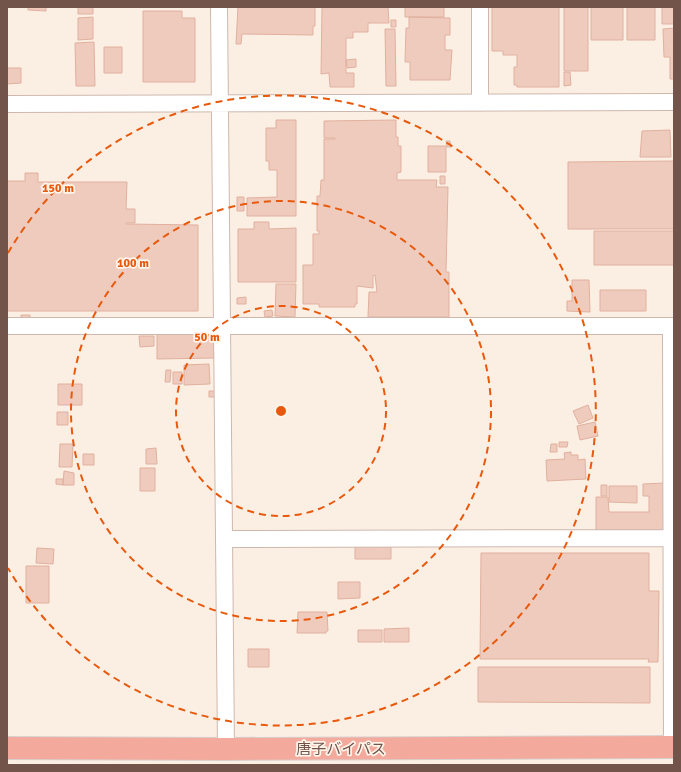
<svg xmlns="http://www.w3.org/2000/svg" width="681" height="772" font-family="Signika,'Noto Sans JP',sans-serif">
	<style>
		.building { fill: #efcbbd; stroke: #e1b09e }
		.lines { fill: none; stroke-linecap: round; stroke-linejoin: round }
		.minor-casing { stroke: #ceb8ae; stroke-width: 18 }
		.highway-casing { stroke: #d8cfcd; stroke-width: 24 }
		.minor { stroke: #fff; stroke-width: 16 }
		.highway { stroke: #f3aa9d; stroke-width: 22 }
		.ring { fill: none; stroke: #e8590c; stroke-width: 2; stroke-dasharray: 7 5 }
		.labels { text-anchor: middle; dominant-baseline: central; stroke-width: 3.5; stroke-linejoin: round; paint-order: stroke }
		.street-label { font-size: 15px; fill: #72544b; stroke: #fef4ea }
		.centre { fill: #e8590c; stroke: #fef4ea; stroke-width: 2 }
		.ring-label { font-size: 12px; text-anchor: middle; font-weight: bold; fill: #e8590c; stroke: #fef4ea; stroke-width: 3.5; stroke-linejoin: round; paint-order: stroke }
	</style>
	<rect width="100%" height="100%" fill="#fbefe4"/>
	<path class="building" d="M28 7H46V11L28 10Z
		M78 7H93V14H78Z
		M238 7H315V26H313V35L242 34 241 44H236Z
		M322 7H388L389 23H368V32H353V38H346V73H354V87H330L329 73 321 74Z
		M405 7H444V17H405Z
		M492 7H559V87H517V85H514V67H517V55H503V51H492Z
		M564 7H588V71H564Z
		M591 7H623V40H591Z
		M627 7H655V40H627Z
		M662 7H674V24H662Z
		M143 11H182V18H195V82H143Z
		M93 17V39L78 40V18Z
		M409 17 450 18V35H445V50H452L450 80H410V62H405L406 28H409Z
		M391 20H396V27H391Z
		M674 28V79H670V57H664L663 29Z
		M385 29H395L396 86H386Z
		M94 42 95 86H76L75 43Z
		M104 47H122V73H104Z
		M356 59V67L347 68 346 60Z
		M7 68H21V83L7 84Z
		M564 72H570L571 85 564 86Z
		M276 120H296V216H247V198L277 197V170H269V161H266V128H276Z
		M396 120V137H398V146H401V172L397 173V180H437L436 187H448L446 272H449V317H368L369 292H377L375 275 373 276V288L357 286V304H355V307H319V304H303V265H313V234H319V231H317V196H320L321 180H324V139H335V138H324V121Z
		M670 130 671 157H640L642 131Z
		M446 141H450L451 147H447Z
		M428 146H446V172H428Z
		M674 161V229H568V162Z
		M25 173H38V182H127L126 209H135V223H126V224L198 225V311H7V181H25Z
		M440 176H445V184H440Z
		M237 197H244V211H237Z
		M254 222H269V229L296 228V282H238V229H254Z
		M594 231H674V265H594Z
		M572 280H589L590 312 567 311V301H572Z
		M276 284H296L295 317 275 316Z
		M600 290H646V311H600Z
		M246 297V304H237V298Z
		M272 310 273 316 265 317 264 311Z
		M21 315H30V320H21Z
		M157 331H214V358L157 359Z
		M139 336H154V346L140 347Z
		M209 364 210 384 184 385V365Z
		M166 370H171L170 382H165Z
		M173 372H182V384H173Z
		M58 384H82V405H58Z
		M209 391H219L220 397H209Z
		M588 405 593 418 579 424 573 411Z
		M57 412H68V425H57Z
		M595 422 598 436 580 440 577 426Z
		M559 442H568L567 447H559Z
		M60 444H73L72 467H59Z
		M551 444H557V452H550Z
		M156 448 157 464H146V449Z
		M571 452V455H578V460L585 459 586 479 547 481 546 460 565 459 564 453Z
		M83 454H94V465H83Z
		M140 468H155V491H140Z
		M64 471 74 473V485H63Z
		M56 479H63V485L56 484Z
		M665 483V532L596 533V497H608L609 512H649V496H643V484Z
		M601 485H607V496H601Z
		M609 486H637V503L609 502Z
		M355 546H391V559H355Z
		M37 548 54 549 53 564 36 563Z
		M481 553H649V591H659L658 662H648L649 659H480Z
		M26 566H49V603H26Z
		M338 582H360V598L338 599Z
		M298 612H327L328 631H326V633H297Z
		M409 628V642H384V629Z
		M358 630H382V642H358Z
		M248 649H269V667H248Z
		M478 667H650V703L478 702Z"/>
	<g class="lines">
		<defs>
			<path id="minor" d="M219 7 226 749
				M480 7V103
				M7 104 674 102
				M7 326H674
				M671 326 672 747
				M224 539 674 538"/>
			<path id="highway" d="M7 748 226 749 674 747"/>
		</defs>
		<use href="#minor" class="minor-casing"/>
		<use href="#highway" class="highway-casing"/>
		<use href="#minor" class="minor"/>
		<use href="#highway" class="highway"/>
	</g>
	<g class="ring">
		<circle cx="281" cy="411" r="105"/>
		<circle cx="281" cy="411" r="210"/>
		<path d="M8 253A315 315 0 1 1 8 568"/>
	</g>
	<g class="labels">
		<g class="street-label">
			<text x="341" y="749">唐子バイパス</text>
		</g>
	</g>
	<circle cx="281" cy="411" r="6" class="centre"/>
	<g class="ring-label">
		<text x="58" y="192">150 m</text>
		<text x="133" y="267">100 m</text>
		<text x="207" y="341">50 m</text>
	</g>
	<rect width="681" height="772" fill="none" stroke="#72544b" stroke-width="16"/>
</svg>
